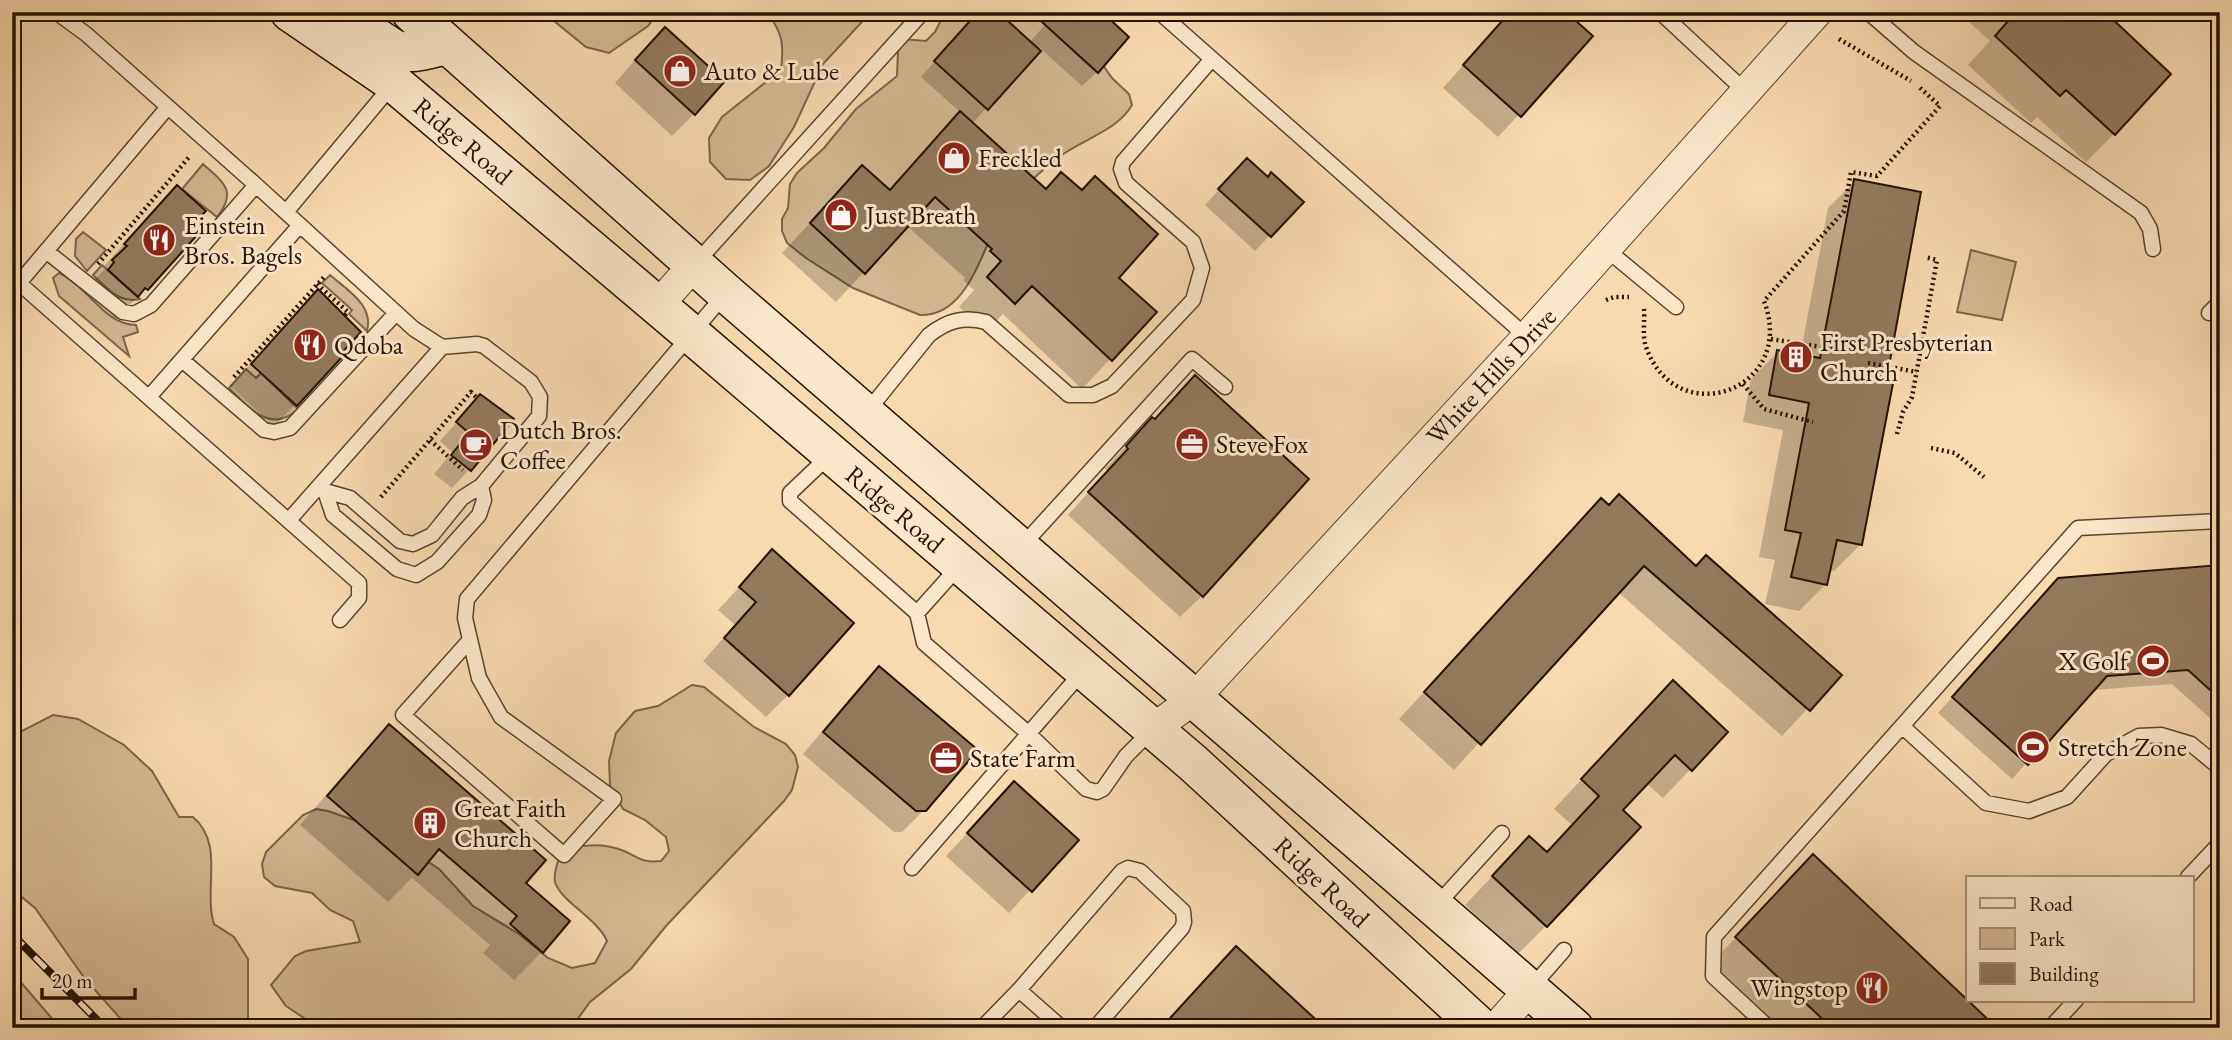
<svg xmlns="http://www.w3.org/2000/svg" width="2232" height="1040" font-family="'EB Garamond',serif">
	<style>
		.green { fill: #d3b891; stroke: #7c664c; stroke-width: 2 }
		.shadow { fill: #0003 }
		.building { fill: #927a5d; stroke: #241306; stroke-width: 2 }
		.lines { fill: none; stroke-linecap: round; stroke-linejoin: round }
		.service-casing { stroke: #594530; stroke-width: 17 }
		.minor-casing { stroke: #594530; stroke-width: 32 }
		.secondary-casing { stroke: #241306; stroke-width: 41 }
		.path { stroke: #241306; stroke-width: 4.5; stroke-dasharray: 2 3.5; stroke-linecap: butt }
		.service { stroke: #fae7ca; stroke-width: 14 }
		.minor { stroke: #fae7ca; stroke-width: 30 }
		.secondary { stroke: #fae7ca; stroke-width: 38 }
		.rail-casing { stroke: #241306; stroke-width: 8 }
		.rail { stroke: #fae7ca; stroke-width: 5; stroke-dasharray: 16; stroke-linecap: butt }
		.labels { text-anchor: middle; dominant-baseline: central; stroke-width: 6; stroke-linejoin: round; paint-order: stroke }
		.poi-label { font-size: 26px; fill: #241306; stroke: #fae7ca; text-anchor: start }
		.street-label { font-size: 26px; fill: #241306; stroke: #fae7ca }
	</style>
	<rect width="100%" height="100%" fill="#f7daae"/>
	<filter id="stains"><feTurbulence type="fractalNoise" baseFrequency=".00286" numOctaves="4"/><feColorMatrix values="0 0 0 0 .2 0 0 0 0 .09 0 0 0 0 .02 0 0 0 .5 -.17"/></filter>
	<radialGradient id="worn" r=".72"><stop offset=".6" stop-color="#630" stop-opacity="0"/><stop offset="1" stop-color="#630" stop-opacity=".3"/></radialGradient>
	<path class="green" d="M543 12H658L648 26 609 53 586 47Z
		M767 12H871L823 64 794 127 769 166 750 180 726 179 710 162 709 138 722 117 781 70C784 44 783 34 767 12Z
		M945 12H1057L1090 36 1105 68 1112 78 1129 94 1132 105C1119 128 1090 137 1068 151 1052 160 1024 187 1012 200 983 233 975 316 920 315L853 288 806 258 787 243 782 231V219L788 208 790 184 797 173 824 148 856 109 897 76 898 51 902 39 926 41 935 32Z
		M203 164C223 182 238 191 217 217L182 189Z
		M83 232 106 250 87 271 75 256 76 239Z
		M1971 250 2016 262 2002 320 1957 312Z
		M102 265 140 299C119 304 107 288 93 275Z
		M59 273C87 285 104 325 136 325L138 332 123 337 129 356 59 296 53 278Z
		M330 275C347 290 374 305 367 331L349 314 352 310 322 283Z
		M246 369 256 378 261 373 298 409C270 435 249 407 229 388Z
		M692 685 704 687 754 727 786 744 795 755 798 767 792 790 784 801 666 926 631 969 590 1002 571 1028H319L286 1006 271 985 295 956 306 951 360 942 353 921 330 910 312 893 275 886 264 877 262 864 266 852 303 815 316 809 328 811 379 829 439 869 473 906 519 934 548 958 572 968 595 963 607 941C597 918 561 902 555 882 553 874 558 862 560 854 577 843 605 843 624 851 640 858 642 863 661 861L669 851 666 837 645 820 623 809 610 786 609 761 616 733 635 711 658 706Z
		M53 715 78 719 124 745 152 771 179 817H193C225 844 203 889 214 924L234 937 248 959V1028H129L85 979 35 908 12 889V736Z
		M12 972 55 1022 60 1028H12Z"/>
	<path class="shadow" d="M1056 12 1097 72 1082 86 1040 48 972 124 1117 278 1154 312 1082 389 1003 314 986 331 959 307 974 290 963 280 965 278 907 226 836 302 782 253 862 167 888 191 961 113 921 77 972 19 1029 43Z
		M1510 12 1591 37 1498 137 1443 88Z
		M1978 12H2102L2114 134 2086 162 2037 117 2031 123 1968 65 1990 41 1969 22Z
		M643 51 694 114 672 136 615 83Z
		M1232 175 1267 179 1301 202 1255 251 1205 205Z
		M1855 181 1885 378 1861 544 1834 571 1829 570 1826 584 1799 611 1765 604 1775 560 1759 557 1783 430 1743 422 1751 379 1778 352 1800 356 1828 208Z
		M155 209 197 218 204 225 147 289 115 318 87 293 94 284 92 282 106 268 104 266Z
		M297 313 340 357 274 427 230 386Z
		M480 396 471 469 440 441Z
		M1131 441 1202 596 1180 617 1068 515 1108 471 1105 469Z
		M449 456 468 471 452 488 434 474Z
		M1601 500 1839 675 1782 736 1618 592 1454 770 1399 719Z
		M772 552 788 695 766 717 703 661 735 625 718 610Z
		M2220 567V727L2172 684 2093 690 2012 779 1938 713 2043 595Z
		M879 668 925 809 902 832H894L803 754 857 690Z
		M1645 711 1726 732 1663 798 1646 783 1621 810 1546 926 1518 954 1465 905 1501 867 1546 854 1572 825 1554 809Z
		M389 726 524 883 542 952 514 980 483 953 490 945 412 878 388 902 300 825 361 755Z
		M1014 783 1076 840 1009 913 946 856Z
		M1785 885 1994 1028H1774L1709 966Z
		M1236 948 1322 1028H1160Z"/>
	<path class="building" d="M978 12H998L1041 51 988 110 934 61Z
		M1031 12H1102L1129 37 1098 73Z
		M1510 12H1566L1593 36 1521 117 1463 65Z
		M2016 12H2105L2171 74 2115 135 2066 90 2060 96 1995 36Z
		M665 27 725 81 695 115 635 60Z
		M960 111 1046 189 1061 172 1082 190 1095 176 1158 234 1119 278 1157 312 1112 361 1032 286 1015 304 987 277 1001 261 990 251 992 249 935 197 865 274 810 223 862 165 890 190Z
		M1247 158 1268 177 1271 172 1304 202 1271 237 1218 189Z
		M1854 179 1921 192 1887 377 1894 378 1862 545 1837 540 1827 585 1791 577 1801 533 1785 530 1809 403 1769 395 1777 350 1820 358Z
		M177 185 206 211 199 218 207 224 148 290 145 288 138 297 108 270 114 262 112 260 127 246 124 244Z
		M318 289 361 332 340 355 342 357 297 406 251 364Z
		M1195 375 1309 479 1203 597 1088 492 1128 449 1126 446 1152 417 1155 419Z
		M480 394 514 419 471 471 451 455 469 433 456 422Z
		M1619 494 1696 566 1706 555 1842 675 1810 711 1644 566 1481 745 1424 692 1601 498 1609 505Z
		M772 549 854 623 789 696 724 638 756 602 739 587Z
		M2220 565V699L2188 670 2107 676 2028 765 1952 697 2058 578Z
		M879 666 978 750 926 811H916L823 732Z
		M1673 680 1728 732 1692 771 1675 755 1623 810 1641 827 1547 927 1492 876 1529 836 1547 852 1599 796 1581 779Z
		M389 724 546 860 526 883 570 921 543 953 510 924 517 916 439 849 418 875 327 796Z
		M1014 781 1079 840 1032 892 967 833Z
		M1813 854 1997 1028H1832L1735 937Z
		M1236 946 1325 1028H1161Z"/>
	<g class="lines">
		<defs>
			<path id="service" d="M56 12 86 34 256 185 414 329 442 347 477 344 484 346 531 382 540 397 539 416 481 486 484 500 479 515 437 562 416 575 397 569 333 515 325 491 320 486
				M1159 12 1527 337
				M1660 12 1746 92
				M1868 12 1914 52 2141 213 2150 229 2153 249
				M2219 12 2220 13
				M167 108 19 283 359 583V598L340 620
				M286 212 393 84
				M1606 249 1676 307
				M46 251 123 312 134 314 151 305 256 185
				M695 264 923 12
				M2209 313 2220 302
				M182 360 264 430 274 432 290 428 396 313
				M149 397 300 225
				M866 413 929 335C947 321 963 316 986 322L1069 395H1093L1112 386 1193 300 1202 268 1193 242 1126 183 1121 169 1123 162 1211 60
				M830 455 790 493V501L917 613 924 643 1029 734 1086 789 1097 792 1103 789 1126 756 1152 730
				M325 491 350 498 400 541 413 544 432 535 462 498 481 486
				M289 520 442 347
				M2220 521 2078 528 1902 726 1986 803 2029 811 2067 797 2106 754 2139 736 2161 735 2191 744 2220 768
				M1021 547 1192 359 1225 387
				M917 613 960 565
				M469 641 403 715 564 855 614 799 501 717 479 678 465 618 467 599 725 294
				M912 868 1083 671
				M2188 877 2220 843
				M1435 907 1502 833
				M1530 989 1564 950
				M1019 990 1122 871 1128 868 1140 871 1183 911 1184 922 1182 928 1095 1028
				M982 1028 1019 990 1062 1028
				M1769 1028 1713 976 1714 937 1902 726
				M2050 1028 2076 1000"/>
			<path id="minor" d="M658 305 694 265
				M1153 729 1194 699 1211 680 1527 337 1817 12
				M1496 1028 1529 990"/>
			<path id="secondary" d="M290 12 394 83 691 334 1193 763 1481 1028
				M338 12 394 49C412 56 429 49 447 45
				M411 12 726 293 1574 1028"/>
		</defs>
		<use href="#service" class="service-casing"/>
		<use href="#minor" class="minor-casing"/>
		<use href="#secondary" class="secondary-casing"/>
		<path class="path" d="M1839 39 1911 81
			M98 264 190 156
			M317 284 348 312 344 316
			M1606 300 1614 297H1629
			M1644 309C1645 320 1642 336 1646 347 1677 434 1798 389 1764 301L1844 211 1851 172 1877 176 1940 106 1918 86
			M1771 339 1846 351
			M1868 363 1917 372
			M234 377 324 277
			M1743 384 1764 409 1813 422
			M1897 434 1903 412 1912 397 1937 260 1925 257
			M430 440 463 470
			M1931 448 1955 453 1984 477
			M381 497 471 392 477 398"/>
		<use href="#service" class="service"/>
		<use href="#minor" class="minor"/>
		<use href="#secondary" class="secondary"/>
		<defs>
			<path id="rail" d="M12 934 105 1028"/>
		</defs>
		<use href="#rail" class="rail-casing"/>
		<use href="#rail" class="rail"/>
	</g>
	<defs>
		<symbol id="shop-disc" viewBox="-11 -11 22 22"><circle r="9.5" fill="#8f2418" stroke="#fae7ca"/><path d="M-5-2.5h2.3a2.7 3.5 0 0 1 5.4 0H5L5.5 6h-11ZM-1.5-2.5h3a1.5 2.3 0 0 0-3 0Z" fill="#fff"/></symbol>
		<symbol id="restaurant-disc" viewBox="-11 -11 22 22"><circle r="9.5" fill="#8f2418" stroke="#fae7ca"/><path d="M-5-6h1v4h1v-4h1v4h1v-4h1v5L-1.5 .5V6h-2V.5L-5-1ZM5-6V6H3V1.5H1.5Q1.5-4 5-6Z" fill="#fff"/></symbol>
		<symbol id="building-disc" viewBox="-11 -11 22 22"><circle r="9.5" fill="#8f2418" stroke="#fae7ca"/><path d="M-4-6H4V6H1V3H-1V6H-4ZM-2.5-4.3h1.7v1.8h-1.7ZM.8-4.3h1.7v1.8H.8ZM-2.5-1h1.7V.8h-1.7ZM.8-1h1.7V.8H.8Z" fill="#fff"/></symbol>
		<symbol id="office-disc" viewBox="-11 -11 22 22"><circle r="9.5" fill="#8f2418" stroke="#fae7ca"/><path d="M-6-3h4V-5.5h4V-3h4V5H-6ZM-1-4.5V-3h2v-1.5ZM-6 0V1H6V0Z" fill="#fff"/></symbol>
		<symbol id="cafe-disc" viewBox="-11 -11 22 22"><circle r="9.5" fill="#8f2418" stroke="#fae7ca"/><path d="M-5.5-4.5H6V0H3Q3 3.5 0 3.5H-2.5Q-5.5 3.5-5.5 0ZM3-3.2v2h1.7v-2ZM-6 4.5H4V6H-6Z" fill="#fff"/></symbol>
		<symbol id="stadium-disc" viewBox="-11 -11 22 22"><circle r="9.5" fill="#8f2418" stroke="#fae7ca"/><path d="M0-5a6.5 5 0 1 0 0 10a6.5 5 0 1 0 0-10ZM-3.5-1.8h7v3.6h-7Z" fill="#fff"/></symbol>
	</defs>
	<g fill-rule="evenodd">
		<use href="#shop-disc" x="661" y="52" width="38" height="38"/>
		<use href="#shop-disc" x="935" y="139" width="38" height="38"/>
		<use href="#shop-disc" x="822" y="196" width="38" height="38"/>
		<use href="#restaurant-disc" x="140" y="221" width="38" height="38"/>
		<use href="#restaurant-disc" x="291" y="326" width="38" height="38"/>
		<use href="#building-disc" x="1777" y="338" width="38" height="38"/>
		<use href="#office-disc" x="1173" y="425" width="38" height="38"/>
		<use href="#cafe-disc" x="457" y="426" width="38" height="38"/>
		<use href="#stadium-disc" x="2134" y="642" width="38" height="38"/>
		<use href="#stadium-disc" x="2014" y="728" width="38" height="38"/>
		<use href="#office-disc" x="927" y="739" width="38" height="38"/>
		<use href="#building-disc" x="411" y="804" width="38" height="38"/>
		<use href="#restaurant-disc" x="1853" y="969" width="38" height="38"/>
	</g>
	<g class="labels">
		<g class="poi-label">
			<text x="704" y="71">Auto &amp; Lube</text>
			<text x="978" y="158">Freckled</text>
			<text x="866" y="215">Just Breath</text>
			<text x="184" y="225">Einstein<tspan x="184" dy="30">Bros. Bagels</tspan></text>
			<text x="1820" y="342">First Presbyterian<tspan x="1820" dy="30">Church</tspan></text>
			<text x="334" y="345">Qdoba</text>
			<text x="500" y="430">Dutch Bros.<tspan x="500" dy="30">Coffee</tspan></text>
			<text x="1216" y="444">Steve Fox</text>
			<text x="2128" y="661" text-anchor="end">X Golf</text>
			<text x="2058" y="747">Stretch Zone</text>
			<text x="970" y="758">State Farm</text>
			<text x="454" y="808">Great Faith<tspan x="454" dy="30">Church</tspan></text>
			<text x="1848" y="988" text-anchor="end">Wingstop</text>
		</g>
		<g class="street-label">
			<text transform="translate(463 141) rotate(40)">Ridge Road</text>
			<text transform="translate(1491 376) rotate(-47)">White Hills Drive</text>
			<text transform="translate(895 509) rotate(40)">Ridge Road</text>
			<text transform="translate(1322 882) rotate(43)">Ridge Road</text>
		</g>
	</g>
	<rect width="2232" height="1040" fill="none" stroke="#f7daae" stroke-width="42"/>
	<rect x="14" y="14" width="2204" height="1012" fill="none" stroke="#241306" stroke-width="3.5"/>
	<rect x="21" y="21" width="2190" height="998" fill="none" stroke="#241306" stroke-width="2"/>
	<rect x="1966" y="876" width="228" height="126" fill="#fae7ca" stroke="#a4927c" stroke-width="2"/>
	<rect x="1980" y="898" width="35" height="10" fill="#fae7ca" stroke="#a4927c" stroke-width="2"/>
	<text x="2029" y="911" font-size="21" fill="#241306">Road</text>
	<rect x="1980" y="928" width="35" height="21" fill="#d3b891" stroke="#a4927c" stroke-width="2"/>
	<text x="2029" y="946" font-size="21" fill="#241306">Park</text>
	<rect x="1980" y="963" width="35" height="21" fill="#927a5d" stroke="#a4927c" stroke-width="2"/>
	<text x="2029" y="981" font-size="21" fill="#241306">Building</text>
	<path d="M42 988v10h93v-10" fill="none" stroke="#241306" stroke-width="3.5"/>
	<text x="52" y="988" font-size="21" fill="#241306" stroke="#fae7ca" stroke-width="5" paint-order="stroke">20 m</text>
	<rect width="100%" height="100%" filter="url(#stains)"/>
	<rect width="100%" height="100%" fill="url(#worn)"/>
</svg>
